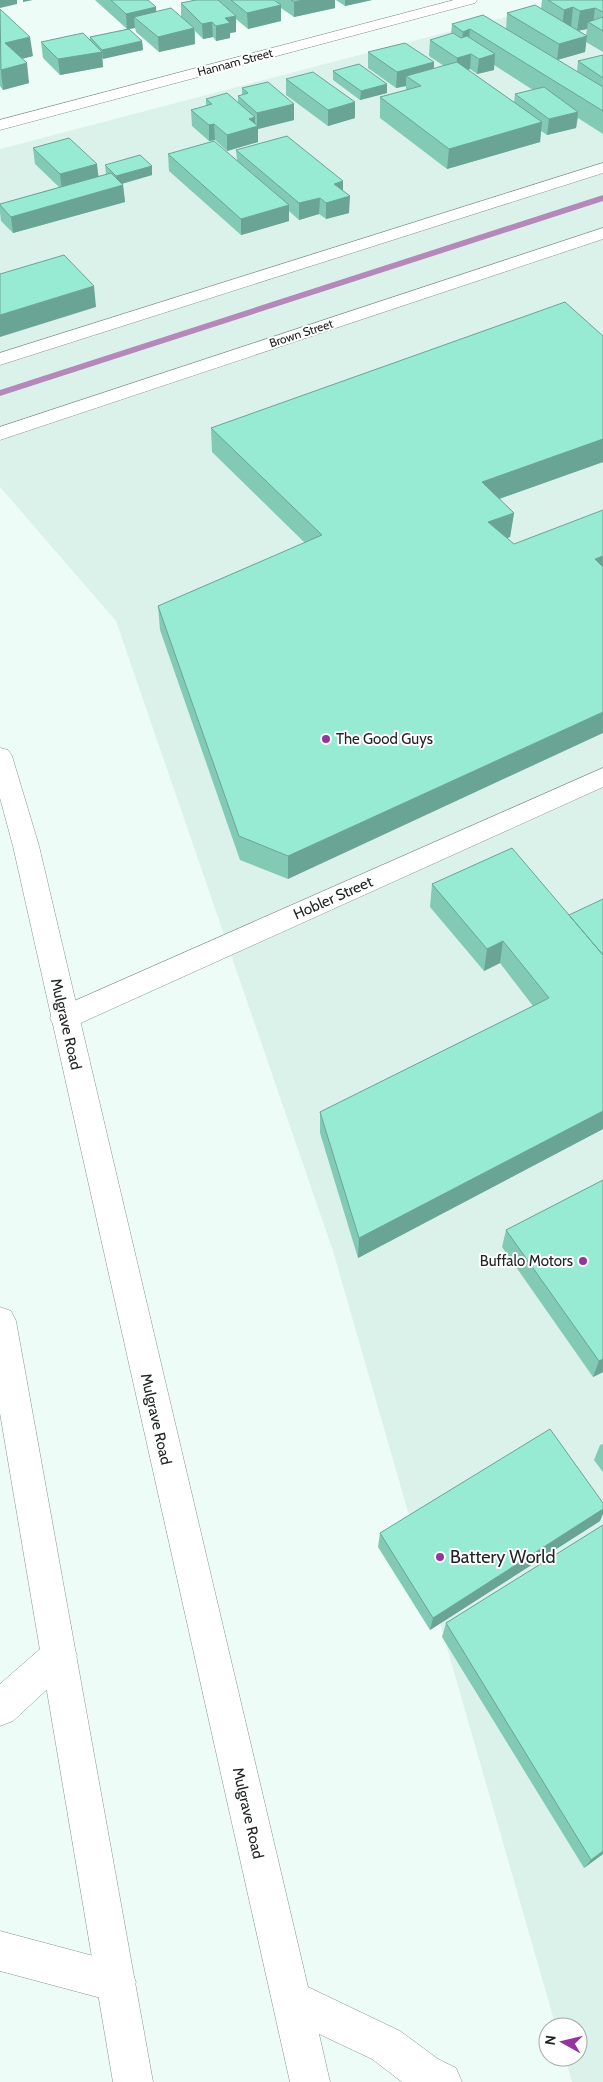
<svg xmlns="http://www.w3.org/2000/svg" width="603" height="2082" font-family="Cabin,sans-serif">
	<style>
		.built { fill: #dbf2ea }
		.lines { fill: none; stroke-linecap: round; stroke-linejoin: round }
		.stream { fill: #b588ba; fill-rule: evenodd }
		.street-casing { stroke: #87948f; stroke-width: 1 }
		.secondary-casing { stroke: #87948f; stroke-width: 1 }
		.primary-casing { stroke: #87948f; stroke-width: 1 }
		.street { fill: #fff; fill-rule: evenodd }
		.secondary { fill: #fff; fill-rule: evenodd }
		.primary { fill: #fff; fill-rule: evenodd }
		.wall { fill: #83cab5; fill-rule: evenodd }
		.shaded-wall { fill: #6aa494 }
		.building { fill: #98ebd3; stroke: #6aa494 }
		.poi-dot { fill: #92359e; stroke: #fff; stroke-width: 2 }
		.labels { text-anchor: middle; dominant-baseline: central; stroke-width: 4; stroke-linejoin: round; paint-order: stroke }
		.far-street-label { font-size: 12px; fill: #202523; stroke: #fff }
		.poi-label { font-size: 15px; fill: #202523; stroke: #fff; text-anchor: start }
		.street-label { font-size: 15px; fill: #202523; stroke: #fff }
		.near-poi-label { font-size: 18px; fill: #202523; stroke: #fff; text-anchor: start }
	</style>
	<rect width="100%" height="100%" fill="#eefcf7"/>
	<path class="built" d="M570 0H603V2082H572L565 2057H578V2027H556L333 1251 116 621 0 487V149Z"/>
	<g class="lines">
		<path class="stream" d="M603 195V201L0 396V390Z"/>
		<defs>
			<path id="street" d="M454 0H477L475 3 0 130V120Z
				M603 228V239L0 440V427Z
				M603 768V787L74 1026 64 1029 54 1026 50 1018 54 1010Z
				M59 1637 71 1643 77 1655 71 1667 13 1721 0 1726V1684L47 1643Z
				M0 1931 116 1962 130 1968 136 1982 130 1996 116 2002 0 1971Z"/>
			<path id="secondary" d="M603 163V173L0 365V353Z"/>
			<path id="primary" d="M0 748 8 750 12 756 39 846 308 1987 400 2031 438 2059 456 2068 462 2082H402L372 2059 319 2034 330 2082H290L13 846 0 798Z
				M0 1307 11 1311 16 1321 153 2082H113L0 1413Z"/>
		</defs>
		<use href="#street" class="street-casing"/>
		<use href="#secondary" class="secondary-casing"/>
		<use href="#primary" class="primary-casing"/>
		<use href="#street" class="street"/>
		<use href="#secondary" class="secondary"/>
		<use href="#primary" class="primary"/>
	</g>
	<path class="wall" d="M95 0H148L156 12 181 17V3L196 0H274L276 1V0H335V8L294 17 281 8V21L248 29 236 19V32L230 33V38L216 41 213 37 203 39 195 31V44L159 52 136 32 135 28 129 29 142 41 143 50 102 58 103 67 60 75 43 58 41 42 90 41V37L127 29Z
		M336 0H372L345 6Z
		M542 0H603V52L586 42 585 52 557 60 577 72 578 61 603 55V134L578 118 576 128 547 135 541 131 540 142 447 169 380 118V97L406 90V86L396 88 368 68V52L434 62V69L444 66 429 56 430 40 451 34 452 24 506 29 507 13 541 9ZM587 29 586 35 578 31ZM494 65 533 90 515 94 514 102 468 70 470 69 477 74 494 70Z
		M0 9 33 56 22 59 29 83 3 90 0 86Z
		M333 71 387 84V93L360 100 333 80Z
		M286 79 355 102V118L328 126 286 95Z
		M242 88 294 104V120L258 129V142L227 151 215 140 209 141 192 126 191 110 206 106V99L238 102V96L242 95Z
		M33 148 99 176 106 174 105 165 152 166V175L122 184 123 185 125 202 13 233 1 221 0 212V204L59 187 35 164Z
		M236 150 343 191 349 213 326 219 319 214 299 220 289 211V221L241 235 169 171 168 154 237 160Z
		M603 336V462L499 499 514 513 510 537 507 538 288 879 240 860 160 630 158 606 305 543 212 452 211 428Z
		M512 848 603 1129 358 1258 320 1133V1112L533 1006 500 963 484 971 430 907 432 884Z
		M603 1180V1372L593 1377 502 1247 506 1230Z
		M603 1444V1472L594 1460 600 1445Z
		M600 1521 430 1630 378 1547 380 1533Z
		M603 1525V1854L584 1868 442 1637 446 1623Z"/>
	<path class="shaded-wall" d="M0 0H17V4L0 8Z
		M23 0H33L23 2Z
		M303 0H335V8L294 17V2Z
		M345 0H372L345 6Z
		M281 5V21L248 29 247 13Z
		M156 7 157 23 134 17 135 28 127 29 126 14Z
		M573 7 571 27 562 29 564 10Z
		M595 8 593 25 588 22 587 29 577 31 580 11Z
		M236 16V32L230 33V38L216 41V26L225 18Z
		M212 22 213 37 203 39 202 24Z
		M194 28 195 44 159 52 158 37Z
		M470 29 468 49 461 51 463 32Z
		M587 36 585 52 557 60 559 44Z
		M30 37 33 56 8 62 5 43Z
		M142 41 143 50 103 59 102 50Z
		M102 52 103 67 60 75 58 59Z
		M471 54 470 69 456 73 457 58Z
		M495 54 494 70 477 74 479 59Z
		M434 62 433 78 406 76V86L396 88 397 72Z
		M27 63 29 83 3 90 1 70Z
		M387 84V93L360 100 361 91Z
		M355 102V118L328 126V110Z
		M294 104V120L258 129V142L227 151V135L249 119 255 117V127H257V113Z
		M578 112 576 128 547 135 549 119Z
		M542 122 540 142 447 169 449 149Z
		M214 124 215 140 209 141V125Z
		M97 164 99 181 62 191 60 174Z
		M152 166V175L117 185 116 176Z
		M343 181V197L334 184Z
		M123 185 125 202 13 233 11 217Z
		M350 196 349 213 326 219V203Z
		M320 198 319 214 299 220V203Z
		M289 205V221L241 235V219Z
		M94 286 96 307 0 337V315Z
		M603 439V462L479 506 482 482Z
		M514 513 510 537 485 546 488 522Z
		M603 556V579L595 559Z
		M603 712V733L288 879V856Z
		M503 941 500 963 484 971 487 949Z
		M603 1111V1129L358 1258 359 1238Z
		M603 1359V1372L593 1377 599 1361Z
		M603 1509V1514L600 1521 430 1630 433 1618Z
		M603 1851V1854L584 1868 591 1860Z"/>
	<path class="building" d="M111 0H148L156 7 126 14Z
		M196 0H218L236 16 225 18 230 23 216 26 212 22 202 24 181 3Z
		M231 0H274L281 5 247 13Z
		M291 0H303L294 2Z
		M548 0H603V12L595 8 580 11 573 7 564 10Z
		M535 5 587 36 559 44 507 13Z
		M171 8 194 28 158 37 134 17Z
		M0 9 30 37 5 43 27 63 1 70Z
		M483 15 603 87V111L470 29 463 32 452 24Z
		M603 17V31L588 22Z
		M129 29 142 41 102 50 90 37Z
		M83 33 102 52 58 59 41 42Z
		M453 33 461 38 467 36 495 54 479 59 471 54 457 58 430 40Z
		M405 43 434 62 397 72 368 52Z
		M603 55V78L578 61Z
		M457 62 542 122 449 149 380 97 421 86 406 76Z
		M359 64 387 84 361 91 333 71Z
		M313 72 355 102 328 110 286 79Z
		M268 82 294 104 257 113 238 96 248 93 242 88Z
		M544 87 578 112 549 119 515 94Z
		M227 93 255 117 249 119 258 126 227 135 214 124 209 125 191 110 212 104 206 99Z
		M287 136 343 181 334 184 350 196 326 203 320 198 299 203 236 150Z
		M69 138 97 164 60 174 33 148Z
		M214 141 289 205 241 219 168 154Z
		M140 155 152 166 116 176 105 165Z
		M111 173 123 185 11 217 0 205V204Z
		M64 255 94 286 0 315V274Z
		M565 302 603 336V439L482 482 514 513 488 522 514 544 603 510V556L595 559 603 567V712L288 856 239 836 158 606 322 535 211 428Z
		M512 848 603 955V1111L359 1238 320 1112 549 998 503 941 487 949 432 884Z
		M603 899V955L569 915Z
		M603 1180V1359L599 1361 506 1230Z
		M550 1429 603 1503V1509L433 1618 380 1533Z
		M603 1525V1851L591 1860 446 1623Z"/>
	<g class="poi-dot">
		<circle cx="326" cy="739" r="5"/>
		<circle cx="583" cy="1261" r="5"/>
		<circle cx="440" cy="1557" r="5"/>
	</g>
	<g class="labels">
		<g class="far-street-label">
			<text transform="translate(235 62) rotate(-15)">Hannam Street</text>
			<text transform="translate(301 333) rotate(-18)">Brown Street</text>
		</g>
		<g class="poi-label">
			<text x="336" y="739">The Good Guys</text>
			<text x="573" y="1261" text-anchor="end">Buffalo Motors</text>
		</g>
		<g class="street-label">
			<text transform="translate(333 898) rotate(-24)">Hobler Street</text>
			<text transform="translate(66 1024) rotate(77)">Mulgrave Road</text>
			<text transform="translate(156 1419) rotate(77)">Mulgrave Road</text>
			<text transform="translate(248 1813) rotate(77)">Mulgrave Road</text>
		</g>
		<g class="near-poi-label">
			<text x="450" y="1557">Battery World</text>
		</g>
	</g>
	<g transform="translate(563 2042) rotate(278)"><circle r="24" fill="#ffffff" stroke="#a6a8a7"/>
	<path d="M0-4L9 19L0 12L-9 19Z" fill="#92359e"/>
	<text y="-8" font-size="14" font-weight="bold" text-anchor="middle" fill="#202523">N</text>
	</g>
</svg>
